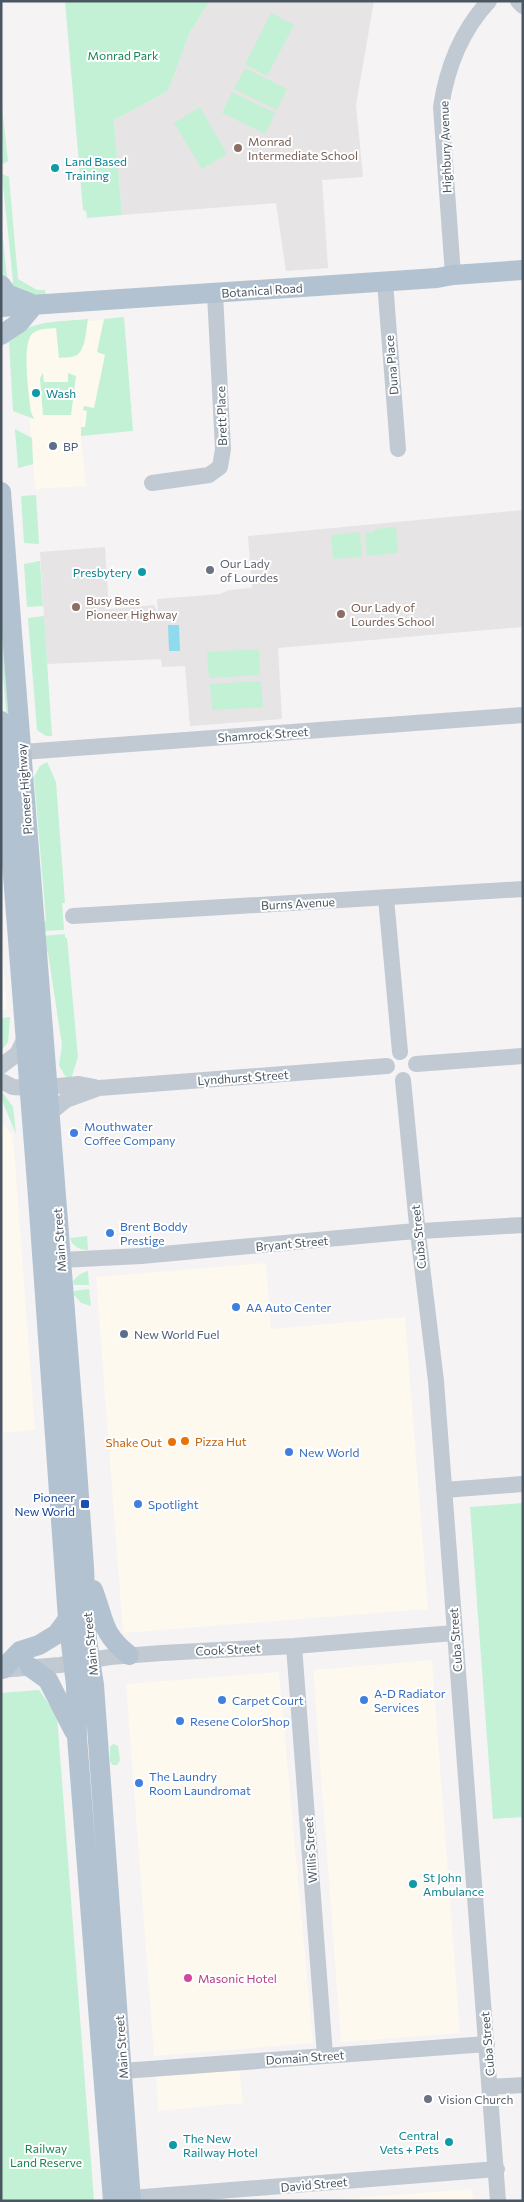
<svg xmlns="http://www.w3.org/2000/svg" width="524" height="2202" font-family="Commissioner,sans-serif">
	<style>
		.commercial { fill: #fdf9ef }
		.education { fill: #e6e4e5 }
		.green { fill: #c3f1d5 }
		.water { fill: #90daee }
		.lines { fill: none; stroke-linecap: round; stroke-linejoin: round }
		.minor { stroke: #c1cad2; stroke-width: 16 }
		.major { stroke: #b3c2d1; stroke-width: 20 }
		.education-dot { fill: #8d6e63; stroke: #fff; stroke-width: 2 }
		.culture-dot { fill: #0f9aa8; stroke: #fff; stroke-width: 2 }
		.service-dot { fill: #5c6f8a; stroke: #fff; stroke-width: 2 }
		.worship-dot { fill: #6b7280; stroke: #fff; stroke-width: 2 }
		.shop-dot { fill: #3f7fe0; stroke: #fff; stroke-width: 2 }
		.food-dot { fill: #e8710a; stroke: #fff; stroke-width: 2 }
		.transit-dot { fill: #1a4fb4; stroke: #fff; stroke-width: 2 }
		.hotel-dot { fill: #d1479c; stroke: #fff; stroke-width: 2 }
		.labels { text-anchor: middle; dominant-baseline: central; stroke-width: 4; stroke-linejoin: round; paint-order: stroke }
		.park-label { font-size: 12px; fill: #17864f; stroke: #fff }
		.education-label { font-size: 12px; fill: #785e54; stroke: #fff; text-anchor: start }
		.street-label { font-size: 12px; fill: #4a5661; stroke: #fff }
		.culture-label { font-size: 12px; fill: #0d838f; stroke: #fff; text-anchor: start }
		.service-label { font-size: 12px; fill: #4e5e75; stroke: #fff; text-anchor: start }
		.worship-label { font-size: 12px; fill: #5b616d; stroke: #fff; text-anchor: start }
		.shop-label { font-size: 12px; fill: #366cbe; stroke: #fff; text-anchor: start }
		.food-label { font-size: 12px; fill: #c56008; stroke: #fff; text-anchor: start }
		.transit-label { font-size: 12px; fill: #164399; stroke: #fff; text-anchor: end }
		.hotel-label { font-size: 12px; fill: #b23c85; stroke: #fff; text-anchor: start }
	</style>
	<rect width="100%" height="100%" fill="#f5f3f3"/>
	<path class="commercial" d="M124 318 133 431 81 436 86 486 35 489 23 342 24 336 43 325Z
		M1 931 7 1009 1 1010Z
		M1 1123 13 1135 35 1430 1 1433Z
		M266 1263 271 1329 405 1317 428 1609 123 1633 96 1277Z
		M432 1660 460 2033 341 2042 313 1670Z
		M279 1672 313 2043 154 2056 126 1684Z
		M239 2069 243 2103 158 2111 156 2075Z
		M472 2189 473 2201H317Z"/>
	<path class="education" d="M210 1H374L356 105 363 177 322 180 328 268 286 271 276 203 122 215 114 120 168 91 190 32Z
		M523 510V627L278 648 282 719 190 726 185 666 162 667 161 659 47 664 40 552 105 547 109 609 154 605 158 613 157 599 220 594 229 590 252 588 248 536Z"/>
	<path class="green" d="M65 1H210L190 32 168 91 114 120 122 215 87 218 86 211 83 210Z
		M271 13 294 25 267 76 245 64Z
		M245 68 287 89 277 110 234 89Z
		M232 92 275 113 265 134 222 113Z
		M1 99 8 161 1 165Z
		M200 107 227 154 202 169 174 123Z
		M2 174 9 177 18 279 37 290H45L46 296 37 297 11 288 13 281Z
		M1 220 7 278 1 276Z
		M124 317 133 431 81 436V427H85L87 411 83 410 84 406 94 408 105 355 97 352 104 319Z
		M88 319C86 329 86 352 75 356 70 358 64 357 59 358L56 328C49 329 39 328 33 333 21 342 29 397 31 412L34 419 13 411 9 342C28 319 61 322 88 319Z
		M43 373 44 382H68V373L76 376 71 415H43L40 378Z
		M15 429 32 438 33 464 18 468Z
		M36 495 39 544 24 543 21 496Z
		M396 527 398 553 367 556 365 533 374 532 375 529Z
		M360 532 362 557 333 559 331 535Z
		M40 561 43 606 27 607 24 564Z
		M1 570 13 725 7 723 1 649Z
		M44 616 52 736H46L37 730 28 618Z
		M259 649 260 675 209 678 207 652Z
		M261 681 263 707 212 710 210 684Z
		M47 762 56 782 65 903H62L64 930 43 931V925L46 920 34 777 40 766Z
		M65 934V938H67L78 1057 71 1079 65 1076 59 1065 62 1045 48 953 45 947 43 936Z
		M10 1017 8 1042 1 1051V1018Z
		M3 1093 13 1107 16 1134 1 1098Z
		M87 1236 88 1250C79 1250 72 1246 70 1238Z
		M88 1271 89 1285H74L73 1281 80 1274Z
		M89 1289 91 1306 81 1303 74 1295V1291Z
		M523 1503V1817L493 1819 470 1507Z
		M39 1690 57 1716 94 2201H1V1693Z
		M113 1744 118 1746 120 1760 117 1765H113L110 1762V1747Z"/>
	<path class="water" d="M168 625H179L180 651H169Z"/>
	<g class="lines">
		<path class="minor" d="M518 1 523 6
			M453 275 441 107C447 67 461 31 489 1
			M385 282 398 449
			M152 483 209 475 220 467 223 449 215 294
			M9 753 523 715
			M386 898 400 1052
			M73 916 523 889
			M416 1064 523 1056
			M1 1066 17 1054 26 1036
			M403 1080 417 1225 436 1381 498 2201
			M1 1081 13 1087 29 1088
			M48 1087 79 1084 95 1087
			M50 1113 66 1100 99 1088 387 1066
			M61 1260 141 1256 404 1232 523 1225
			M444 1490 523 1484
			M294 1646 325 2055
			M1 1670 60 1665 110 1657 162 1653 294 1646 454 1633
			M123 2071 487 2044
			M490 2087 523 2085
			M131 2198 497 2169"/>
		<path class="major" d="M1 285 7 294 30 303
			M1 307 437 278 453 275 523 270
			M1 335 19 323 34 305
			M1 492 74 1426 84 1567 87 1640 94 1685 131 2201
			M1 721 38 1197 68 1619 76 1685 77 1737 113 2201
			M93 1590C105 1621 101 1633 129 1655
			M30 1667 48 1680 74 1731
			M3 1669 20 1651 39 1645 57 1634 68 1619"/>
	</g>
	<g class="education-dot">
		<circle cx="238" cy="148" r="5"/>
		<circle cx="76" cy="607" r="5"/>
		<circle cx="341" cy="614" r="5"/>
	</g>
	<g class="culture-dot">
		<circle cx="55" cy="168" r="5"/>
		<circle cx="36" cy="393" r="5"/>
		<circle cx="142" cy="572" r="5"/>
		<circle cx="413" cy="1884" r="5"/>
		<circle cx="449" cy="2142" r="5"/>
		<circle cx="173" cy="2145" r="5"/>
	</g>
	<g class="service-dot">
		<circle cx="53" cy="446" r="5"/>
		<circle cx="124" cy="1334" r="5"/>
	</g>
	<g class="worship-dot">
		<circle cx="210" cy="570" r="5"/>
		<circle cx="428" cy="2099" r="5"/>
	</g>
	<g class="shop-dot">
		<circle cx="74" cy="1133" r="5"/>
		<circle cx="110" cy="1233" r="5"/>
		<circle cx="236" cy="1307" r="5"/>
		<circle cx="289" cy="1452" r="5"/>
		<circle cx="138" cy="1504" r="5"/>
		<circle cx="222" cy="1700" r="5"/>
		<circle cx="364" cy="1700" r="5"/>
		<circle cx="180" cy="1721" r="5"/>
		<circle cx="139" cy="1783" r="5"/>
	</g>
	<g class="food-dot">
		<circle cx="185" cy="1441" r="5"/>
		<circle cx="172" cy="1442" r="5"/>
	</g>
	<rect class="transit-dot" x="80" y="1499" width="10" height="10" rx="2.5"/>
	<circle class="hotel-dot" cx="188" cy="1978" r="5"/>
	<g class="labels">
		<g class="park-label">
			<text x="123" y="55">Monrad Park</text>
			<text x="46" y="2148">Railway<tspan x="46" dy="14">Land Reserve</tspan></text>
		</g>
		<g class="education-label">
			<text x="248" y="141">Monrad<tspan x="248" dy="14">Intermediate School</tspan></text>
			<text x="86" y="600">Busy Bees<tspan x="86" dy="14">Pioneer Highway</tspan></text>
			<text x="351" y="607">Our Lady of<tspan x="351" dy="14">Lourdes School</tspan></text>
		</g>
		<g class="street-label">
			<text transform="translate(445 147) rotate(-92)">Highbury Avenue</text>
			<text transform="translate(262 290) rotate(-4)">Botanical Road</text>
			<text transform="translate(391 365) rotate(-95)">Duna Place</text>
			<text transform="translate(221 416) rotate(-92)">Brett Place</text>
			<text transform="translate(263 734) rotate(-4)">Shamrock Street</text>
			<text transform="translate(24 789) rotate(-94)">Pioneer Highway</text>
			<text transform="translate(298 903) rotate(-3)">Burns Avenue</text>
			<text transform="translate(243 1077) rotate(-4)">Lyndhurst Street</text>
			<text transform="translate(418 1237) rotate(-96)">Cuba Street</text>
			<text transform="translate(59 1240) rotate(-94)">Main Street</text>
			<text transform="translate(292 1243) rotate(-5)">Bryant Street</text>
			<text transform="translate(455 1640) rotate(-94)">Cuba Street</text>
			<text transform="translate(90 1644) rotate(-96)">Main Street</text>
			<text transform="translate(228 1649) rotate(-3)">Cook Street</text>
			<text transform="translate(310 1850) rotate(-94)">Willis Street</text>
			<text transform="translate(487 2044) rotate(-95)">Cuba Street</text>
			<text transform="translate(121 2047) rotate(-94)">Main Street</text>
			<text transform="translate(305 2057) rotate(-4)">Domain Street</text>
			<text transform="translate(314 2184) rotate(-5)">David Street</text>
		</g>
		<g class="culture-label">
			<text x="65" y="161">Land Based<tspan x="65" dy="14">Training</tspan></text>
			<text x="46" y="393">Wash</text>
			<text x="132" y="572" text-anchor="end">Presbytery</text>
			<text x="423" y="1877">St John<tspan x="423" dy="14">Ambulance</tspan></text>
			<text x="439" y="2135" text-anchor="end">Central<tspan x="439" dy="14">Vets + Pets</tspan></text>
			<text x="183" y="2138">The New<tspan x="183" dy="14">Railway Hotel</tspan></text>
		</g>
		<g class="service-label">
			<text x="63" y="446">BP</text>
			<text x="134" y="1334">New World Fuel</text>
		</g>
		<g class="worship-label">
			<text x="220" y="563">Our Lady<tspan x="220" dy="14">of Lourdes</tspan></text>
			<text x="438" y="2099">Vision Church</text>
		</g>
		<g class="shop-label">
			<text x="84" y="1126">Mouthwater<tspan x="84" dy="14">Coffee Company</tspan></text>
			<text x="120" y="1226">Brent Boddy<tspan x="120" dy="14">Prestige</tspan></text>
			<text x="246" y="1307">AA Auto Center</text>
			<text x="299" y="1452">New World</text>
			<text x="148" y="1504">Spotlight</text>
			<text x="374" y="1693">A-D Radiator<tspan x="374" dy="14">Services</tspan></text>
			<text x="232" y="1700">Carpet Court</text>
			<text x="190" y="1721">Resene ColorShop</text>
			<text x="149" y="1776">The Laundry<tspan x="149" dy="14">Room Laundromat</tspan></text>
		</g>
		<g class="food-label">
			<text x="195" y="1441">Pizza Hut</text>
			<text x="162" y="1442" text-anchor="end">Shake Out</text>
		</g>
		<g class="transit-label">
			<text x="75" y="1497">Pioneer<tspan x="75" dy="14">New World</tspan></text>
		</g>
		<g class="hotel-label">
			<text x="198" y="1978">Masonic Hotel</text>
		</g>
	</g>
	<rect width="524" height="2202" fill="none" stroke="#4a5661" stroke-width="5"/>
</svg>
